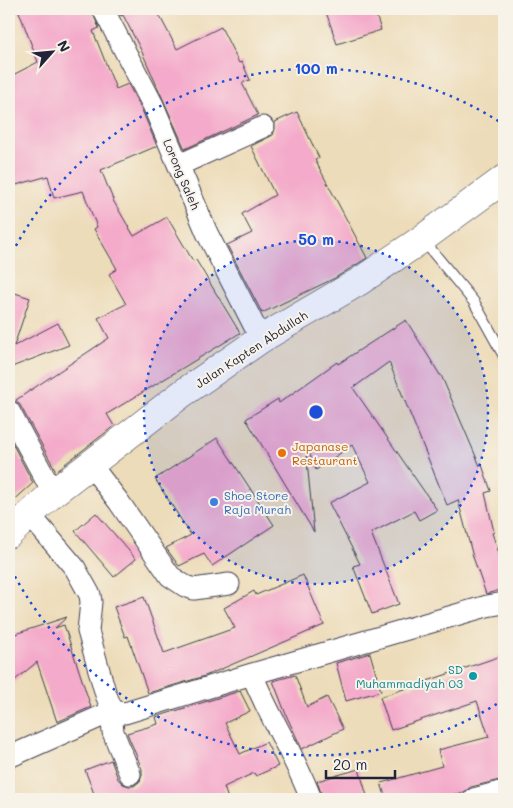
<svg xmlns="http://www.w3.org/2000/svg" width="513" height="808" font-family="Mali,sans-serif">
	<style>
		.building { fill: #f4aaca }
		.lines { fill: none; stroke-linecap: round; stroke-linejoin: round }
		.lane-casing { stroke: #403e4e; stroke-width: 12 }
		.street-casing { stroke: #403e4e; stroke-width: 23 }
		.secondary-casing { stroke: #403e4e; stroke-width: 29 }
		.lane { stroke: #fff; stroke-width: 10 }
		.street { stroke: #fff; stroke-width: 21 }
		.secondary { stroke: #fff; stroke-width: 28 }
		.ring { fill: none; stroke: #1d4ed8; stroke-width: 2.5; stroke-dasharray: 2.5 5 }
		.food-dot { fill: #e8710a; stroke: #f7f3e8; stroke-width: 2 }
		.shop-dot { fill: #3f7fe0; stroke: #f7f3e8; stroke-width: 2 }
		.culture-dot { fill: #0f9aa8; stroke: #f7f3e8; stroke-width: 2 }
		.labels { text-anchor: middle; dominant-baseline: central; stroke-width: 4; stroke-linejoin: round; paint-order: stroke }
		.street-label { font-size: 12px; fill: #22223b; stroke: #f7f3e8 }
		.food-label { font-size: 12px; fill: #c56008; stroke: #f7f3e8; text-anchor: start }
		.shop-label { font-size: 12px; fill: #366cbe; stroke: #f7f3e8; text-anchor: start }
		.culture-label { font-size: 12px; fill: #0d838f; stroke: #f7f3e8; text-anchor: end }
		.centre { fill: #1d4ed8; stroke: #f7f3e8; stroke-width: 2.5 }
		.ring-label { font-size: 15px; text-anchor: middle; font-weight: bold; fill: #1d4ed8; stroke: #f7f3e8; stroke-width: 4; stroke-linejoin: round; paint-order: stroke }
	</style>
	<rect width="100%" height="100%" fill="#f7f3e8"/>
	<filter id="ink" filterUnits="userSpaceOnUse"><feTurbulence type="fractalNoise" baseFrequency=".02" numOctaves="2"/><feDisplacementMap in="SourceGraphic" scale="10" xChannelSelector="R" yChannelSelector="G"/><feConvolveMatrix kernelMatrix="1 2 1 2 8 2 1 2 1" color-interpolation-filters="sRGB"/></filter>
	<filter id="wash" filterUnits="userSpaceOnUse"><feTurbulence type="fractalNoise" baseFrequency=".0096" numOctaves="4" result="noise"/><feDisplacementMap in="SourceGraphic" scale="20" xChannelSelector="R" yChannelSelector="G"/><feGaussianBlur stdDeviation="1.12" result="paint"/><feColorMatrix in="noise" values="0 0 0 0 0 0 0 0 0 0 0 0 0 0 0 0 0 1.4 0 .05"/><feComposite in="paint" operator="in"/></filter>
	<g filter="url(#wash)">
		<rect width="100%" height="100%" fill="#eddcb9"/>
		<g id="blocks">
			<path class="building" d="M18 9H91L99 28 93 31 116 89 128 84 142 110 157 146 101 170 114 202 134 236 167 217 193 261 196 260 240 333 107 414 114 426 56 471 20 405 16 400 109 338 98 318 126 304 109 274 117 269 94 229 97 227 83 191 54 198 48 176 9 187V77L38 62Z
				M117 9H156L177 49 221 27 239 63 242 62 250 80 242 83 258 115 185 149 142 52 123 15 121 16Z
				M325 9H374L381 30 337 44Z
				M297 112 319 158 315 160 367 258 335 278 262 313 227 245 252 233 242 214 275 195 251 146 273 135 275 129V122Z
				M9 291 30 298 14 346 58 323 69 345 9 368Z
				M406 320 440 375H441L480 466 482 465 491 491 485 493 494 532 492 533 504 568V589L486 594 473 557 458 500 447 505 389 362 353 388 437 510 419 520 414 511 371 533 399 604 372 614 353 566 360 564 329 503 370 482 352 445 316 470 308 450 306 451 314 532 246 419 278 399 279 403 337 362 338 364Z
				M9 437 33 483 9 505Z
				M217 438 274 525 212 566 204 554 179 566 166 548 191 535 155 479Z
				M96 513 136 559 114 577 75 531Z
				M303 575 324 625 205 676 148 693 128 636 125 637 114 607 144 597 164 653 235 628 224 608 254 591 256 595Z
				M67 617 55 628 64 625 91 707 57 722 37 662 9 685V636Z
				M370 653 381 691 346 701 336 663Z
				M504 655V779L471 787 464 792 434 799H386L381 783 442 766 438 750 489 737 477 701 391 730 380 697Z
				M295 675 307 707 327 697 343 729 302 749 287 717 273 681Z
				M240 691 250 711 225 723 240 754 266 742 278 766 256 776 254 773 224 787 228 799H96L85 770 111 760 118 779 123 784 129 786H134L140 781 142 775V769L127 733 158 724 156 717Z
				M359 769 368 799H323L317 781Z"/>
		</g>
	</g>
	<g filter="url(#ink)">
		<use href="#blocks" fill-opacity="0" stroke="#403e4e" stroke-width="1"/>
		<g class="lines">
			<defs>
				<path id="lane" d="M423 240 474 302 504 356"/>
				<path id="street" d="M103 9 153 105 207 233 261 339
					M179 165 263 127
					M9 411 53 493
					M90 464 119 502 170 576 185 586 194 589 229 584
					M29 514 75 568 90 595 91 602 88 631 106 695 113 711 125 713 252 674C269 717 295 756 311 799
					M252 674 487 606 504 603
					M117 712 112 722 113 732 130 774
					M9 757 113 711
					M474 799 504 791"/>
				<path id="secondary" d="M9 534 53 493 183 393 261 339 360 281 422 239 504 179"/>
			</defs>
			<use href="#lane" class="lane-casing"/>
			<use href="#street" class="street-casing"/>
			<use href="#secondary" class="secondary-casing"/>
			<use href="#lane" class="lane"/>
			<use href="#street" class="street"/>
			<use href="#secondary" class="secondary"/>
		</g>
	</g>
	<circle cx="316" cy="412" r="172" fill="#1d4ed8" fill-opacity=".12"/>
	<g class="ring">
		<circle cx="316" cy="412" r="172"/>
		<path d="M503 700A343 343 0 0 1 9 565M9 259A343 343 0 0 1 503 124"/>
	</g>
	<circle class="food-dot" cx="282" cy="453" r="5"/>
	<circle class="shop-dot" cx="214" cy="502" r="5"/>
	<circle class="culture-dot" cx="473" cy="676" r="5"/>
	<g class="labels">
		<g class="street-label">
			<text transform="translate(182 174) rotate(67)">Lorong Saleh</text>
			<text transform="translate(251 349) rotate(-33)">Jalan Kapten Abdullah</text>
		</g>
		<g class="food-label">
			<text x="292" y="446">Japanase<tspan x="292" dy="14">Restaurant</tspan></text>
		</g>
		<g class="shop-label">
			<text x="224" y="495">Shoe Store<tspan x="224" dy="14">Raja Murah</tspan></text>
		</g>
		<g class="culture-label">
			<text x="463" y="669">SD<tspan x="463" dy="14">Muhammadiyah 03</tspan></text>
		</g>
	</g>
	<circle cx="316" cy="412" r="8" class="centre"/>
	<g class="ring-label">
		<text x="316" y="74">100 m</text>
		<text x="316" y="245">50 m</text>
	</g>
	<rect width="513" height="808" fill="none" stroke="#f7f3e8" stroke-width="30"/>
	<g transform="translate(52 52) rotate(63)" stroke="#f7f3e8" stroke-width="4" paint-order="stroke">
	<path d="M0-4L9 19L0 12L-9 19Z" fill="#22223b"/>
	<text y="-8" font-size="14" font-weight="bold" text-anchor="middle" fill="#22223b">N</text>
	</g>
	<path d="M326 770v8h69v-8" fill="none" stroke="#22223b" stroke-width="2.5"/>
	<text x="333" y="770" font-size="15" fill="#22223b" stroke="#f7f3e8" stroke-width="4" paint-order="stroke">20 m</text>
</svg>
